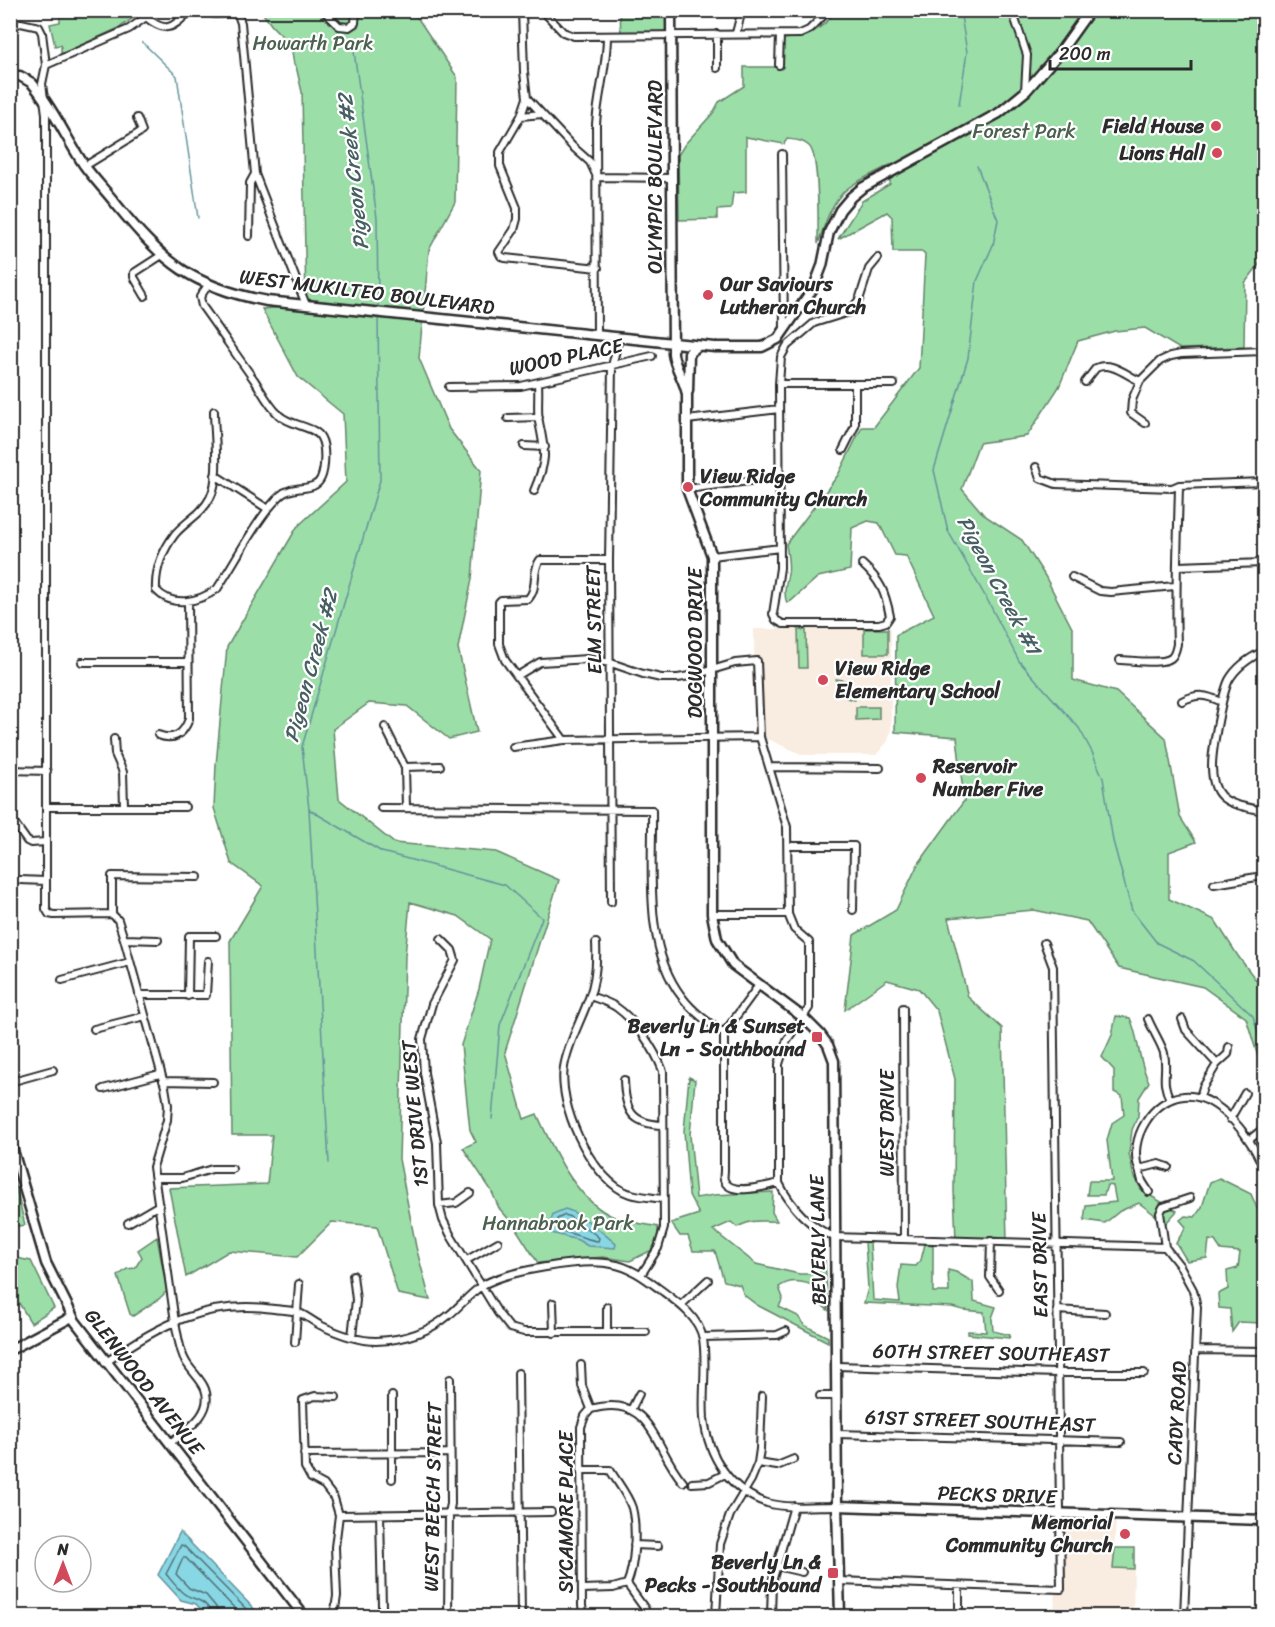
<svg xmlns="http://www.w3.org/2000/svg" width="1275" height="1627" font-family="Sriracha,sans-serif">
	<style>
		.built { fill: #f9ede1 }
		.green { fill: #9cdea8; stroke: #64846a; stroke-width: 1.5 }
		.water { fill: #88d7e4; stroke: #63929a; stroke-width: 1.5 }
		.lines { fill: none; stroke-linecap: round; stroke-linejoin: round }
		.shore { stroke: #507075; stroke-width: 1.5 }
		.stream { stroke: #63929a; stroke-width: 1.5 }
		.street-casing { stroke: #2b2b2b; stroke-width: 10 }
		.secondary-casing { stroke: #2b2b2b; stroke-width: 13 }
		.street { stroke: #fff; stroke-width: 6 }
		.secondary { stroke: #fff; stroke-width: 8 }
		.poi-dot { fill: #d1495b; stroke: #fff; stroke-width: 2 }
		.labels { text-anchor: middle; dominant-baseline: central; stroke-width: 4.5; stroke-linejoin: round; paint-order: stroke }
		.park-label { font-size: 20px; fill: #4d6150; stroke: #fff }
		.poi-label { font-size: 20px; font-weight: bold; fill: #2b2b2b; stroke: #fff; text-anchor: end }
		.street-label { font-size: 20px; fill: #2b2b2b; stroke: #fff }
		.water-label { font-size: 21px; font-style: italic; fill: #475f62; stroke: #fff }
	</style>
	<rect width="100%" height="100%" fill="#fff"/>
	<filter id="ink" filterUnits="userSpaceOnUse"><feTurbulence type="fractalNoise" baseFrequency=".0167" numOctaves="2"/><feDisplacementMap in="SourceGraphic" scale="12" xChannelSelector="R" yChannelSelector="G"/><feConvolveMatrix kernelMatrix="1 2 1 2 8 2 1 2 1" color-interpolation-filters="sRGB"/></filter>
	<g filter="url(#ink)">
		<path class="built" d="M891 628V730L888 741 876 755H803L770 740 755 741 754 629Z
			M1065 1518 1116 1521 1113 1568 1134 1569 1133 1616H1054L1055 1591H1063Z"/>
		<path class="green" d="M60 11V10L143 11 119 28 61 54V45L55 46 50 24 60 22Z
			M261 11H413L457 77 455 202 429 250 419 358 449 429 481 470 472 579 458 648 477 732 449 739 407 706 369 703 333 729 339 799 394 843 496 852 559 880 505 1052 524 1119 537 1114C553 1149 577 1204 617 1218 630 1223 645 1224 658 1227V1239L654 1249 630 1261 603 1257 538 1263 513 1224 499 1208 491 1190 463 1148 476 1142 470 1130 461 1045 479 989 490 939 458 916 410 902 405 956 399 1159 416 1247 430 1300 398 1294 377 1226 332 1222 297 1257 229 1251 186 1277 169 1188 267 1184 272 1135H232L230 941 263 886 231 863 214 808 216 765 227 647 297 527 346 482 343 414 298 377 262 309 306 305 302 92 296 66 294 65 291 45 272 26Z
			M620 11H671V34L621 36Z
			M836 11H1264V237H1258L1264 244V258L1245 283 1244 347 1180 349 1145 328 1115 331 1078 341 1059 387 1027 436 979 443 962 489 984 515 1022 540 1045 576 1073 630V680L1116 692 1166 738 1180 817 1196 842 1169 852V899L1215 920 1238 956 1259 984 1264 981V1076L1246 1018 1203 987 1119 968 1087 921 1034 910 948 918 968 997 1002 1028 1007 1242 956 1241 954 1191 955 1079 937 1011 919 989 887 980 845 1010 854 935 896 910 917 866 964 801 957 737 895 732 896 635 934 615 906 556 895 555 879 523 868 521 852 528 850 570 818 577 791 601 787 603C783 594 786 583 788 574 790 565 787 553 786 544L838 475 862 427H874L919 368 925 255 922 252H893L892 217 887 212 838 239 862 201 890 184V165C840 190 836 190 818 244 818 225 820 156 809 146 803 140 795 140 787 139L784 144 746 137V192L733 193 731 209 717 210V219L679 220 678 155 685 144 713 113 719 102 744 86V67H782L783 39C809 37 820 31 836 11Z
			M864 629H888V654H864Z
			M798 630H806L807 668H799Z
			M836 679C851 680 854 686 855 700 842 699 838 692 836 679Z
			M856 707H879V719L856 720Z
			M1116 1016 1130 1018C1140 1040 1137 1059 1149 1082L1139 1098 1138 1116 1132 1130 1129 1153 1133 1173 1142 1191 1177 1211 1166 1223 1139 1203 1120 1211 1105 1223 1084 1220 1086 1205 1116 1202 1113 1186 1107 1185 1104 1195H1087L1089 1181H1112L1107 1140 1112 1123 1124 1115 1122 1096 1114 1092V1070L1102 1057 1112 1035Z
			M689 1077 695 1080 690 1135 696 1198 714 1195 773 1192 772 1212 777 1221C758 1222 756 1218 737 1227L731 1222 713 1230 756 1264 799 1274H819L825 1259 828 1310 823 1306 818 1288C805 1281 791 1278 779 1287L783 1298 779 1307 798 1316 804 1325 828 1337V1342L757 1305 744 1295 740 1285 724 1281 715 1251H693L688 1236H680L671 1223 699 1214 689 1195 684 1131Z
			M11 1168 25 1225 11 1227H10Z
			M1219 1178 1251 1194 1264 1225V1260L1259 1288 1264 1291V1309H1263L1261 1323 1239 1322 1232 1332 1230 1309 1219 1308 1218 1294 1228 1289 1227 1271 1238 1268 1240 1252 1221 1250 1215 1241 1209 1240 1207 1258 1187 1261 1176 1243 1186 1227 1180 1220 1185 1216 1195 1217 1202 1207 1210 1182Z
			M157 1237 167 1291 159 1299 133 1316 130 1314 118 1276 127 1269 135 1268 142 1257 138 1250Z
			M865 1242H870L873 1300 900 1302 898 1288 901 1265 916 1266 921 1260 925 1244 933 1245V1292H949L948 1270 956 1272 973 1282 974 1301 996 1307 992 1318 993 1331 1010 1335 1009 1338 968 1334V1331L986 1332 984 1312 963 1310 952 1307 864 1303 868 1288Z
			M11 1257 31 1261 54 1308 31 1323 11 1290Z
			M1115 1548H1134V1569L1113 1568Z"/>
		<path class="water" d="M565 1209C581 1213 602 1232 616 1244L615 1248 588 1246 578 1240 551 1233 549 1227 553 1214Z
			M180 1532 261 1616H207L196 1604 181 1600 158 1575Z"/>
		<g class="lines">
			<path class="shore" d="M565 1215 570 1217 596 1235 599 1238 598 1241C592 1241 565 1231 556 1229L555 1226 557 1219Z
				M211 1616C208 1598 193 1601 183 1593 177 1588 171 1580 166 1574L181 1545 184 1546 253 1616
				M218 1616 216 1607 206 1595 189 1588 176 1574 183 1558H186L242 1616"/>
			<path class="stream" d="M352 37 377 218 378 305
				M142 42 177 76 198 218
				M959 105 967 52 960 10
				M977 166 998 220 993 245 977 281 968 358 934 470 948 531 989 603 1019 661 1079 728 1092 752 1103 778 1113 841 1132 911 1157 943 1194 961 1253 1016 1264 1054
				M310 810 382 852 505 885 542 918 500 1025 492 1119
				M329 1163 309 809 302 747 380 480 378 316"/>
			<defs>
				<path id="street" d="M192 10 216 14 231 13 238 15 241 23 255 174 306 305
					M323 10 339 26 349 27 355 23 356 10
					M522 10 524 72 527 98 521 116 500 152V166L517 208V219L514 230 499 252 501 256 505 258 598 268
					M542 10 563 32 574 36 800 34 809 30 829 10
					M1012 10 1027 55 1025 91
					M146 17C167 35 173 27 191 10
					M10 26 21 23 39 27 42 33 46 65 42 84 46 114V909L49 914 54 915 112 914
					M736 33 742 10
					M717 34V68
					M46 65 129 29 146 17 147 10
					M779 65 780 35
					M527 98 572 146 590 162 597 177 671 178
					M521 116 542 114
					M782 154 784 330
					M85 166 142 131 137 118
					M249 236 250 183 255 174
					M208 285 200 297 202 306C220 331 237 356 255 381 262 392 269 406 279 415 290 426 316 426 321 438 326 447 325 469 321 478 315 493 293 484 281 495 258 516 235 562 217 589 199 602 172 608 156 590 155 570 163 550 175 534 186 521 202 514 210 498 221 478 214 434 214 411
					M145 296 134 277V273L162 255
					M597 335 596 124C598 94 607 66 607 36
					M1085 382 1096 368C1112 361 1126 375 1140 381
					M779 384H894
					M449 387 521 386 652 356
					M1262 400H1264
					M508 418 539 417
					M687 420 779 409
					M1145 423 1131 413 1132 400 1140 381 1160 361 1171 356 1181 354 1264 351
					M524 446 545 447
					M843 450 855 426V384
					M1036 467 1040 478 1056 484 1172 488 1179 485 1264 482
					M215 475 268 509
					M687 489 780 477
					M534 491C547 460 546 454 539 422 537 410 539 396 538 383
					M712 556 780 548
					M862 564C881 581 885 592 890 616L886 622 879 624H783L776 620 773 614 780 568 779 384 781 357 787 346 814 323 849 312 859 300 869 269 878 258
					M1178 566 1264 563
					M1072 577 1100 591 1111 592 1175 586
					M1264 651C1251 657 1237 666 1229 680 1222 694 1212 750 1212 766 1212 776 1214 789 1221 796 1232 807 1252 807 1264 812
					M1120 660C1132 660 1162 665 1171 658 1175 655 1176 649 1177 644 1175 591 1178 538 1179 485
					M82 662H187
					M517 676 540 662 557 661 587 659 611 663 643 674 661 678H678L695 675 735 663 757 661 760 737 787 827 788 914 794 929 809 942V1008L787 1040 779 1064V1183
					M1182 701C1198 693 1206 695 1222 702
					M385 727 405 767 406 807
					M158 735C174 741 183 735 189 719L188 601
					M114 739 115 754 123 772 124 806
					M564 740 505 660 499 644V602L501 600 528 599C539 587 531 572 540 560H609
					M513 747 564 740 760 737
					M405 767 440 766
					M770 767 880 768
					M10 770 47 771
					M47 807H185
					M381 808 652 810C653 870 643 947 682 997 693 1012 709 1023 724 1033
					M10 817 27 841 31 843 46 842
					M789 846H854L853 910
					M1264 861 1263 876 1264 880
					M20 880 46 881
					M1214 884 1263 876
					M611 902 609 560 612 366 619 338
					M112 914 118 920 124 939 165 1087 168 1105 167 1120 153 1167 175 1322C178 1335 179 1351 186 1362 192 1372 201 1379 205 1389 214 1414 186 1430 170 1443
					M112 914V876L198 877
					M712 914H788
					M124 939 158 940
					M441 939 452 950 455 960 432 1004 422 1039 424 1073 437 1143 439 1205 443 1220 451 1236 498 1313 510 1328 524 1332H646
					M596 943C597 962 596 980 589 998 581 1021 568 1043 564 1067 558 1105 589 1173 623 1191 634 1197 651 1197 663 1199
					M62 980 130 962
					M759 985 724 1033V1170C724 1174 723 1177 724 1180 730 1197 766 1186 779 1183 791 1207 809 1226 834 1237L1165 1247
					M139 995H206L208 961
					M188 996 189 936H216
					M590 996C598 999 608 1002 616 1007 636 1021 654 1048 663 1071L664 1228 658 1248 641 1275
					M903 1008 904 1239
					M1148 1019C1152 1029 1162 1045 1164 1053 1168 1073 1160 1080 1170 1099
					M1182 1019 1186 1030 1217 1064
					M94 1029 145 1016
					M624 1080C625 1110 631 1124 663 1125
					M163 1081 213 1082
					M10 1082 53 1070
					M103 1089 160 1074
					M1200 1097 1203 1087 1217 1064 1228 1054 1229 1047
					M1230 1119 1245 1093
					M1249 1140 1264 1128
					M1168 1167 1159 1164 1139 1169C1127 1140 1153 1098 1184 1096 1219 1093 1255 1141 1264 1171
					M1139 1169 1142 1181 1149 1192
					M155 1178H182L212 1169H232
					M439 1205 456 1203 470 1193
					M128 1223 159 1205
					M991 1241 990 1277 999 1290
					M467 1260 498 1242
					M553 1303 554 1333
					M681 1305 708 1280
					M607 1307V1332
					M1057 1310 1105 1313
					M352 1337 356 1300 353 1275
					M703 1337 777 1335 786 1331
					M295 1342 299 1284
					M1197 1350 1264 1351
					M105 1363C158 1325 208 1299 274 1309 281 1310 290 1310 297 1312 306 1315 313 1322 322 1326 337 1333 359 1341 376 1341 403 1340 428 1333 449 1315 460 1306 469 1295 480 1287 503 1271 584 1258 612 1264 631 1267 646 1279 661 1290 677 1302 699 1317 703 1339 707 1363 702 1393 704 1418 708 1456 730 1491 767 1503 789 1509 815 1506 837 1506
					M581 1365 582 1386 591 1409
					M837 1366 1057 1373H1144
					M518 1373 521 1616
					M820 1396H837
					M591 1409C652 1392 653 1447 683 1482
					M631 1410 639 1394
					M837 1434 1121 1442
					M304 1454 449 1453
					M758 1463 777 1466 794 1459
					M581 1470H610C617 1482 628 1495 632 1508 637 1528 635 1565 627 1584
					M392 1479V1396
					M692 1483 709 1482 725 1474
					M380 1514 382 1606 384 1616
					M339 1515 551 1512
					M634 1545 658 1546
					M776 1566 802 1572
					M838 1581 1061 1589 1053 967 1044 943
					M627 1584 645 1609 647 1616
					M959 1586V1616
					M582 1589 613 1588 627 1584
					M334 1616 337 1596 335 1547 339 1515 334 1498 324 1485 311 1478 305 1467 303 1400 315 1396 336 1397
					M448 1616 449 1513 451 1504 450 1379
					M584 1616 582 1606 581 1427 585 1416 591 1409
					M716 1616 720 1544 730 1515 751 1480 758 1463 760 1449 762 1396
					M771 1616 772 1582 794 1506
					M1184 1616 1197 1307 1193 1290 1180 1266 1165 1247 1160 1213 1163 1207 1190 1198"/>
				<path id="secondary" d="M671 10 673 354C675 369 685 380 687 395V489L712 556V914L717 939 733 965 804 1018 820 1034 828 1045 834 1061 837 1506 840 1616
					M10 76H20L32 83C53 108 66 138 84 165 94 179 106 191 116 204 163 262 192 287 267 301L673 343 715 347H762L778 339 814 287 822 266 829 232 840 210 851 197 862 188 999 113 1026 91 1060 52 1090 10
					M688 391 689 353 698 346
					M10 1140 46 1263 75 1321 304 1616
					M10 1350 72 1317
					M837 1506 1264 1520"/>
			</defs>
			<use href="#street" class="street-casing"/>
			<use href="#secondary" class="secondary-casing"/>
			<use href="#street" class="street"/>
			<use href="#secondary" class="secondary"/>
		</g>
	</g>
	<g class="poi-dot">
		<circle cx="1216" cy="126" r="6"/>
		<circle cx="1217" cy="153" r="6"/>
		<circle cx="708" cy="295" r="6"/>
		<circle cx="688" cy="487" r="6"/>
		<circle cx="823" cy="680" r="6"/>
		<circle cx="921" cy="778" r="6"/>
		<rect x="811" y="1031" width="12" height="12" rx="3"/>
		<circle cx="1125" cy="1534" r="6"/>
		<rect x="827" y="1567" width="12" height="12" rx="3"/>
	</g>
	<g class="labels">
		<g class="park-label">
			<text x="313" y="43">Howarth Park</text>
			<text x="1024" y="131">Forest Park</text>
			<text x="558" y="1223">Hannabrook Park</text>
		</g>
		<g class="poi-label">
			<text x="1204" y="126">Field House</text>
			<text x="1205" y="153">Lions Hall</text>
			<text x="720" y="284" text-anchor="start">Our Saviours<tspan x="720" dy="23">Lutheran Church</tspan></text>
			<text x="700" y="476" text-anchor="start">View Ridge<tspan x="700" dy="23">Community Church</tspan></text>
			<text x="835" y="668" text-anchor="start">View Ridge<tspan x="835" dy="23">Elementary School</tspan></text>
			<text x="933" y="766" text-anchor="start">Reservoir<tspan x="933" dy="23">Number Five</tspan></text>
			<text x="805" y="1026">Beverly Ln &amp; Sunset<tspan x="805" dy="23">Ln - Southbound</tspan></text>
			<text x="1113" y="1522">Memorial<tspan x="1113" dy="23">Community Church</tspan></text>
			<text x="821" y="1562">Beverly Ln &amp;<tspan x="821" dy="23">Pecks - Southbound</tspan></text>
		</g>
		<g class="street-label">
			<text transform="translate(655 177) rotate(-90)">OLYMPIC BOULEVARD</text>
			<text transform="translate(367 292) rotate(7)">WEST MUKILTEO BOULEVARD</text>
			<text transform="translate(566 357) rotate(-12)">WOOD PLACE</text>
			<text transform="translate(594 620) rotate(-91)">ELM STREET</text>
			<text transform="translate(695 643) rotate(-90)">DOGWOOD DRIVE</text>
			<text transform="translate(415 1114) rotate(-95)">1ST DRIVE WEST</text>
			<text transform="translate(887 1123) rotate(-90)">WEST DRIVE</text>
			<text transform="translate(818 1240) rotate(-91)">BEVERLY LANE</text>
			<text transform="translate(1040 1265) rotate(-91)">EAST DRIVE</text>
			<text transform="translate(991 1353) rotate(1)">60TH STREET SOUTHEAST</text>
			<text transform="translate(144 1382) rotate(52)">GLENWOOD AVENUE</text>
			<text transform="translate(1177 1413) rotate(-87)">CADY ROAD</text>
			<text transform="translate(980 1421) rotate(2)">61ST STREET SOUTHEAST</text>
			<text transform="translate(997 1495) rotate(2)">PECKS DRIVE</text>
			<text transform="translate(433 1497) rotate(-89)">WEST BEECH STREET</text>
			<text transform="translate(566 1512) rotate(-90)">SYCAMORE PLACE</text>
		</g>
		<g class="water-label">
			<text transform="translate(353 172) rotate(-96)">Pigeon Creek #2</text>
			<text transform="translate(999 585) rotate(62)">Pigeon Creek #1</text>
			<text transform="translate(311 666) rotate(-75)">Pigeon Creek #2</text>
		</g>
	</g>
	<rect width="1275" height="1627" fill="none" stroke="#fff" stroke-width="36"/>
	<rect x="18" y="18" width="1239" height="1591" fill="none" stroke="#2b2b2b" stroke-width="2" filter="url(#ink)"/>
	<g transform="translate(63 1564)"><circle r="28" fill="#ffffff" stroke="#aaaaaa" stroke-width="1.5"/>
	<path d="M0-4.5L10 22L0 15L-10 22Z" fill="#d1495b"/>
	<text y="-9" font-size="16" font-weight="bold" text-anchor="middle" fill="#2b2b2b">N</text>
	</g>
	<path d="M1050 60v9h141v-9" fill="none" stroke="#2b2b2b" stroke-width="3"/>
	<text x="1059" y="60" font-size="18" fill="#2b2b2b" stroke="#ffffff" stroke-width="4.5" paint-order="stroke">200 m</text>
</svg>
